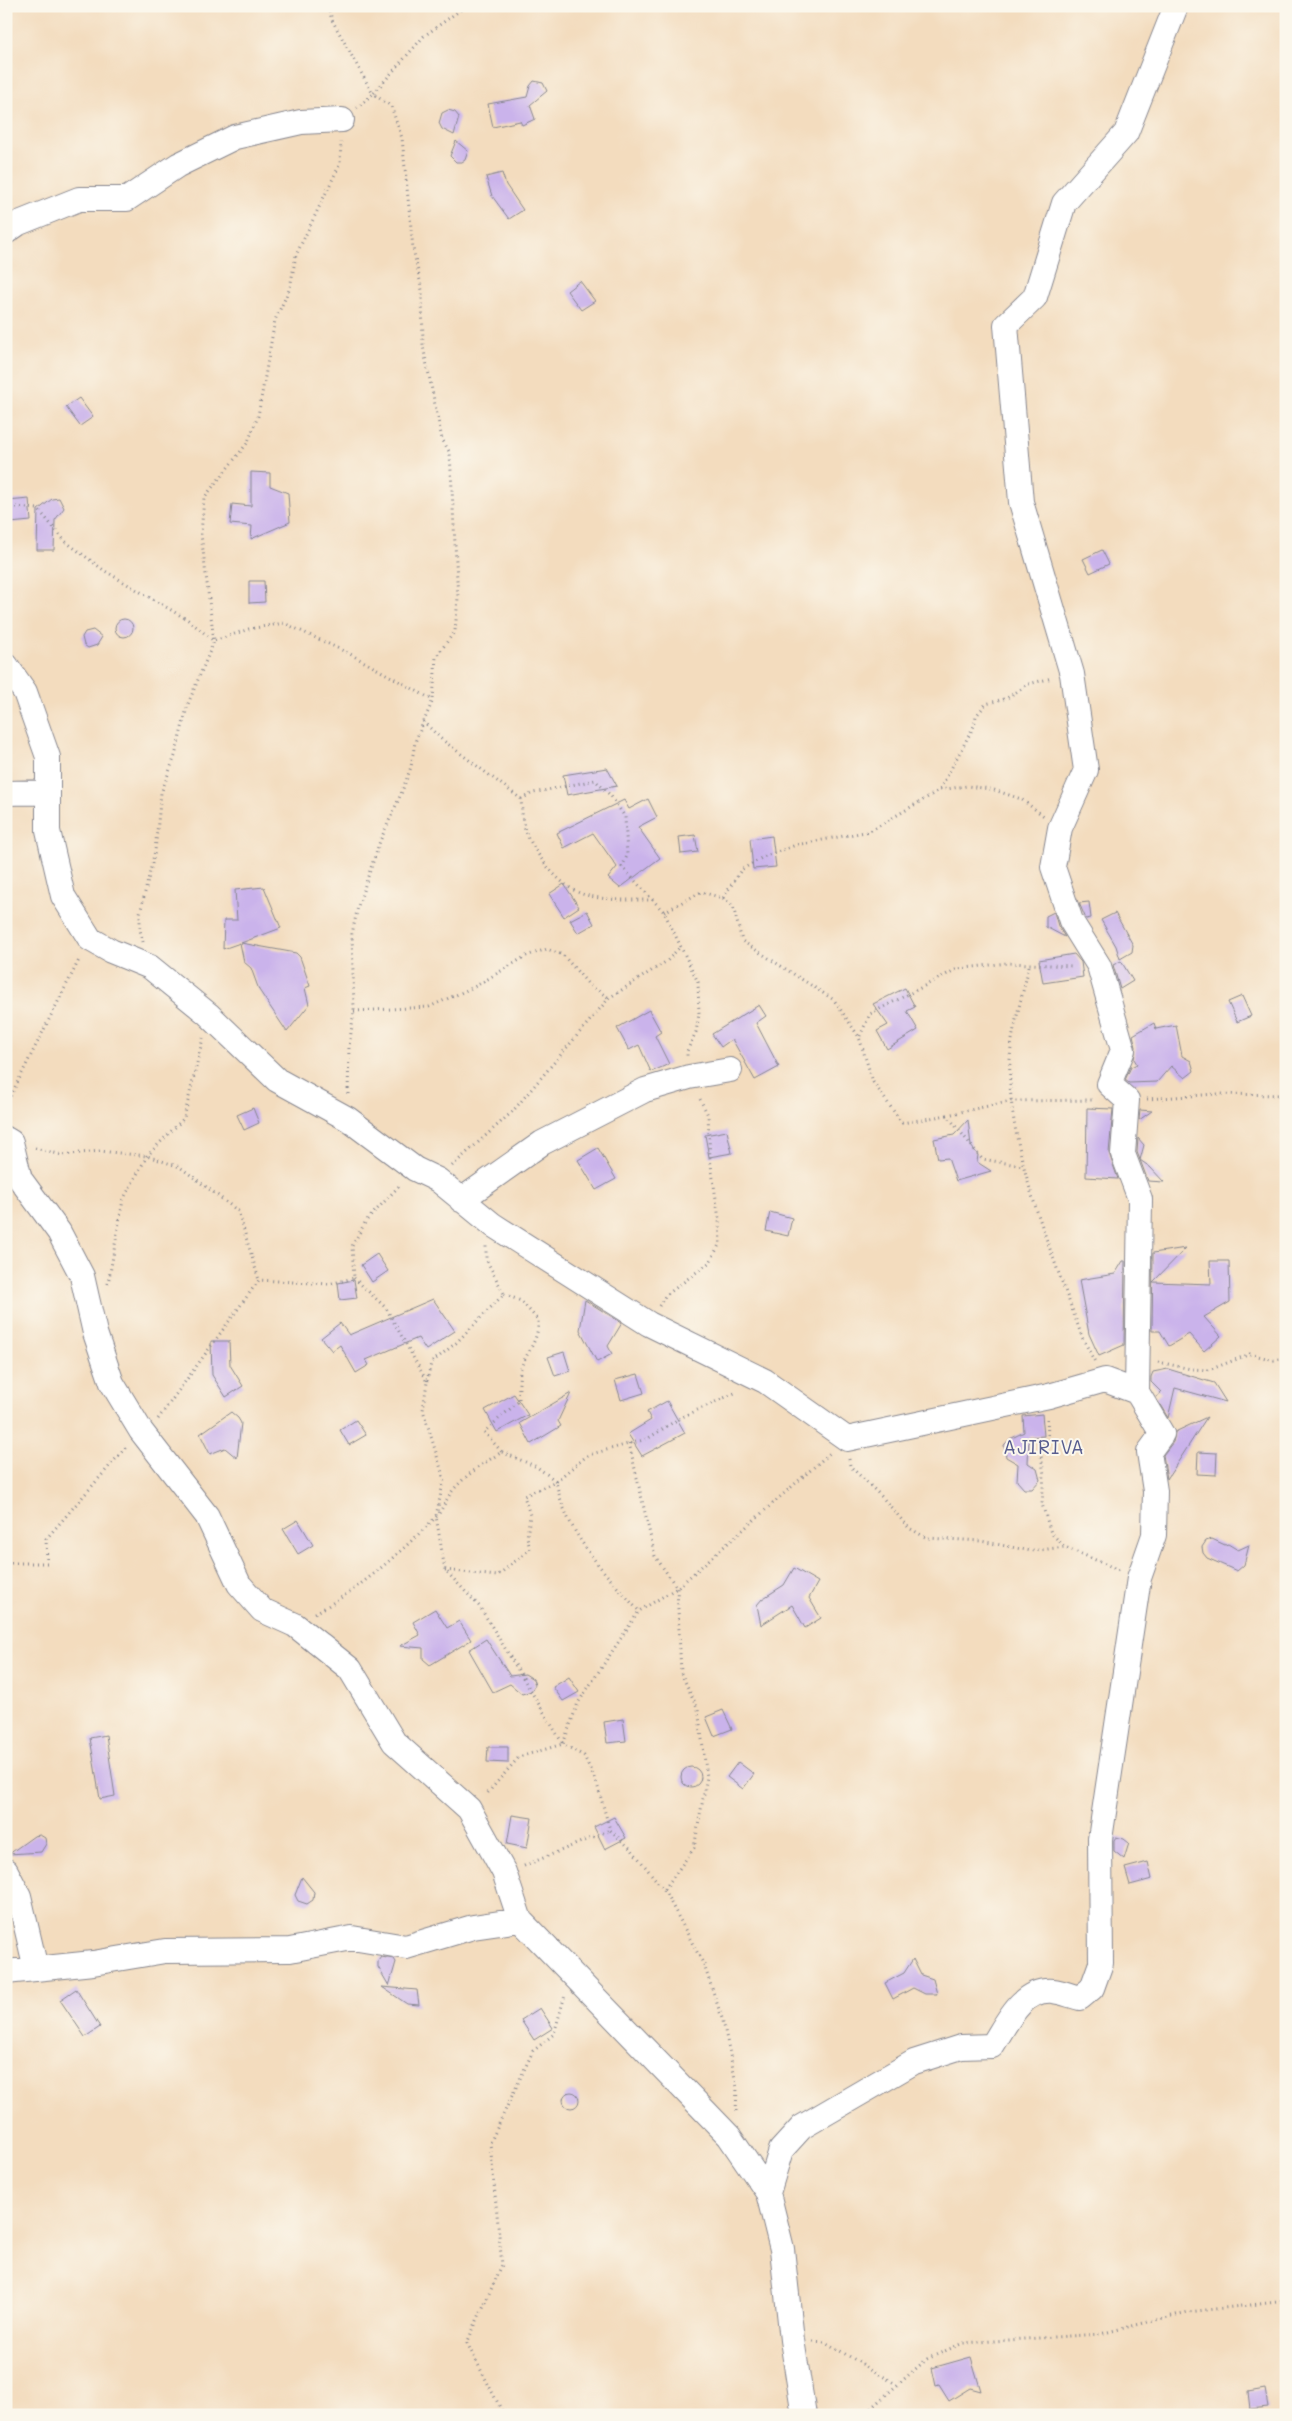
<svg xmlns="http://www.w3.org/2000/svg" width="1292" height="2421" font-family="Mali,sans-serif">
	<style>
		.building { fill: #cab3eb }
		.lines { fill: none; stroke-linecap: round; stroke-linejoin: round }
		.street-casing { stroke: #87868e; stroke-width: 26 }
		.path { stroke: #87868e; stroke-width: 3; stroke-dasharray: 1 4; stroke-linecap: butt }
		.street { stroke: #fff; stroke-width: 24 }
		.labels { text-anchor: middle; dominant-baseline: central; stroke-width: 4; stroke-linejoin: round; paint-order: stroke }
		.quarter-label { font-size: 19px; letter-spacing: 1px; fill: #585d8f; stroke: #fbf7ec }
	</style>
	<rect width="100%" height="100%" fill="#fbf7ec"/>
	<filter id="ink" filterUnits="userSpaceOnUse"><feTurbulence type="fractalNoise" baseFrequency=".02" numOctaves="2"/><feDisplacementMap in="SourceGraphic" scale="10" xChannelSelector="R" yChannelSelector="G"/><feConvolveMatrix kernelMatrix="1 2 1 2 8 2 1 2 1" color-interpolation-filters="sRGB"/></filter>
	<filter id="wash" filterUnits="userSpaceOnUse"><feTurbulence type="fractalNoise" baseFrequency=".0096" numOctaves="4" result="noise"/><feDisplacementMap in="SourceGraphic" scale="20" xChannelSelector="R" yChannelSelector="G"/><feGaussianBlur stdDeviation="1.12" result="paint"/><feColorMatrix in="noise" values="0 0 0 0 0 0 0 0 0 0 0 0 0 0 0 0 0 1.4 0 .05"/><feComposite in="paint" operator="in"/></filter>
	<g filter="url(#wash)">
		<rect width="100%" height="100%" fill="#f3dcbe"/>
		<g id="blocks">
			<path class="building" d="M534 81 543 83 547 91 530 105 535 119 522 125 520 121 493 127 488 104 527 97 530 86Z
				M448 110 455 112 459 117 454 135 442 129 439 123 442 113Z
				M456 141 468 151 465 160 462 162H456L450 156Z
				M502 173 506 185 523 210 509 219 492 196 486 177Z
				M580 281 595 301 581 310 567 291Z
				M79 398 93 417 80 426 66 407Z
				M251 472 270 473V486L288 493 290 522 251 539 252 526 230 524 232 504 251 506Z
				M59 498 64 508 55 520 54 550H37L38 510 52 499Z
				M29 499 31 521 10 523 8 501Z
				M1102 550 1109 564 1090 573 1083 559Z
				M249 581H264L265 602 249 603Z
				M115 628a9 9 0 1 1 18 0a9 9 0 1 1-18 0Z
				M93 630 102 637 97 645 88 648 84 645 82 637 85 632Z
				M607 768 617 786 567 795 563 775Z
				M648 799 657 817 638 827 660 858 620 888 608 878 617 867 593 833 564 848 557 833 624 800 629 809Z
				M695 835 698 852 681 854 679 837Z
				M772 836 776 867 753 869 750 839Z
				M564 884 579 907 564 917 549 894Z
				M264 887 281 928 241 943 296 953 300 957 310 986 305 988 309 1005 287 1032 259 990 251 968 244 962 240 943 223 949 224 920H237L235 890Z
				M1089 902 1091 918 1086 919 1079 903Z
				M587 911 594 924 578 933 570 920Z
				M1054 912 1058 926 1065 937 1046 927V916Z
				M1115 913 1133 945 1132 952 1120 959 1116 946 1101 920Z
				M1074 954 1081 962 1083 977 1043 983 1039 960Z
				M1121 961 1133 981 1120 989 1113 965Z
				M905 988 915 1007 907 1011 918 1030 887 1049 877 1031 888 1025 873 1004Z
				M1242 996 1251 1016 1237 1022 1228 1002Z
				M759 1005 766 1016 756 1023 779 1067 755 1080 732 1039 721 1047 712 1034Z
				M649 1010 661 1032 655 1036 669 1064 651 1072 639 1045 629 1050 617 1028Z
				M1154 1023 1156 1029 1176 1025 1182 1056 1191 1061 1194 1071 1185 1078 1171 1066 1157 1082 1129 1083 1125 1080 1131 1067 1137 1064 1134 1059 1136 1047 1133 1035Z
				M253 1108 259 1123 244 1130 237 1115Z
				M1087 1108 1113 1109 1109 1153 1118 1179 1086 1177Z
				M1140 1110 1152 1111 1139 1120Z
				M968 1120 971 1146 978 1155 977 1162 991 1171 956 1181 948 1158 938 1159 934 1139 954 1135Z
				M727 1131 732 1153 709 1157 705 1135Z
				M1138 1138 1144 1145 1140 1160 1137 1152Z
				M598 1148 616 1179 596 1190 578 1160Z
				M1140 1160 1150 1167 1164 1182 1148 1181Z
				M770 1212 792 1218 788 1236 766 1231Z
				M1186 1248 1153 1282 1211 1284 1210 1261H1229L1230 1302 1204 1317 1221 1336 1204 1351 1189 1334 1169 1346 1160 1331H1152L1153 1253Z
				M377 1254 388 1271 372 1282 361 1265Z
				M1123 1261H1125L1124 1345 1099 1356 1089 1334 1079 1280 1115 1274Z
				M354 1280 357 1298 340 1300 338 1283Z
				M433 1299 455 1331 426 1350 418 1338 366 1360 369 1365 356 1373 340 1345 332 1351 321 1338 340 1323 349 1335Z
				M585 1300 622 1323 608 1346 612 1354 597 1362 580 1330Z
				M211 1341H229L230 1365 243 1386 226 1397 212 1375Z
				M564 1352 570 1371 555 1376 548 1357Z
				M1168 1369 1214 1383 1226 1402 1175 1388 1168 1418 1156 1398 1161 1392 1151 1382V1377L1153 1372Z
				M638 1374 644 1393 621 1400 615 1380Z
				M571 1393 558 1421 561 1426 531 1444 520 1423Z
				M514 1394 528 1415 497 1432 485 1410Z
				M667 1401 685 1433 642 1456 628 1434 651 1420 647 1412Z
				M231 1412 238 1418 241 1423 237 1458 225 1448 210 1454 200 1434Z
				M1042 1414 1044 1436 1029 1437 1028 1463 1037 1469 1040 1480 1032 1489H1024L1017 1481 1018 1464 1006 1457 1004 1445 1010 1439 1024 1432 1023 1416Z
				M1207 1417 1167 1479 1163 1455 1173 1442 1175 1432Z
				M356 1420 366 1435 349 1445 340 1430Z
				M1198 1452 1217 1453 1216 1475 1197 1474Z
				M298 1520 313 1545 298 1554 283 1529Z
				M1212 1539 1225 1545 1228 1544 1238 1550 1249 1545 1244 1565 1237 1571 1207 1558 1203 1553 1202 1547 1206 1541Z
				M794 1568 818 1582 809 1598 821 1618 805 1628 792 1605 761 1625 757 1605 762 1599 784 1585Z
				M435 1609 447 1628 459 1621 471 1640 430 1665 423 1659V1648L400 1646 420 1635 413 1622Z
				M486 1639 510 1676 525 1674 533 1679 535 1685 531 1691 522 1694 510 1684 493 1692 469 1650Z
				M569 1677 579 1692 563 1701 553 1687Z
				M723 1710 732 1729 714 1736 706 1717Z
				M623 1719 626 1741 607 1743 604 1722Z
				M106 1735 115 1796 100 1799 90 1738Z
				M488 1747H508V1763L487 1762Z
				M738 1762 754 1774 743 1789 727 1777Z
				M681 1777a10 10 0 1 1 20 0a10 10 0 1 1-20 0Z
				M512 1815 532 1818 527 1848 507 1844Z
				M614 1817 626 1838 605 1849 594 1827Z
				M40 1835 45 1838 46 1844 41 1852 9 1854 34 1836Z
				M1116 1837 1124 1839 1129 1843 1124 1859 1114 1851V1840Z
				M1148 1862 1152 1879 1130 1885 1125 1868Z
				M302 1877 314 1892 313 1900 307 1904 298 1901 295 1895Z
				M381 1957 394 1959 396 1962 389 1986 378 1967V1961Z
				M913 1959 921 1975 933 1979 937 1994H925L913 1988 893 1999 885 1983 904 1973Z
				M382 1987 417 1990 419 2005 407 2004Z
				M76 1989 100 2027 85 2037 60 2000Z
				M540 2008 553 2028 534 2040 521 2020Z
				M563 2100a8 8 0 1 1 16 0a8 8 0 1 1-16 0Z
				M971 2357 981 2391 970 2388 949 2401 939 2385 936 2386 932 2368Z
				M1265 2389 1268 2407 1250 2409 1248 2392Z"/>
		</g>
	</g>
	<g filter="url(#ink)">
		<use href="#blocks" fill-opacity="0" stroke="#87868e" stroke-width="1"/>
		<g class="lines">
			<defs>
				<path id="street" d="M6 232 19 223 79 199H127L178 165 235 137 301 122 342 120
					M6 665 25 692 48 757V831L63 896 90 939 111 951 150 967 208 1014 277 1080 348 1119 415 1169 438 1180 493 1225 649 1324 765 1381 847 1439 1049 1396 1105 1380 1137 1392
					M6 793 48 792
					M6 1139 11 1142 20 1179 59 1232 82 1276 95 1333 112 1383 141 1431 207 1516 239 1584 262 1610 295 1625 350 1669 394 1742 469 1809 504 1872 520 1920 729 2136 768 2193 782 2249 792 2340 804 2415
					M461 1200 542 1143 645 1090 689 1077 730 1070
					M6 1871 19 1896 36 1969
					M6 1972 93 1963 165 1951 290 1950 352 1938 406 1947 473 1927 520 1920
					M768 2193 781 2150 802 2127 914 2062 961 2047 992 2046C1007 2023 1021 1988 1053 1991 1062 1992 1071 1996 1080 1998L1092 1988 1101 1963 1100 1839 1139 1578 1154 1535 1155 1491 1149 1452 1162 1434 1137 1392 1140 1199 1123 1154 1127 1100 1109 1084 1123 1050 1099 966 1071 921 1053 867 1060 828 1086 770 1072 674 1021 502 1006 325 1035 297 1064 203 1126 133 1176 6"/>
			</defs>
			<use href="#street" class="street-casing"/>
			<path class="path" d="M328 6 332 20 373 94 357 108
				M6 506 38 509 65 541 105 571 188 620 214 641 249 629 284 623 350 654 433 700
				M423 721 440 738 521 799C522 809 522 821 525 830 535 854 560 889 586 895 607 901 630 900 651 900
				M940 789 974 726 976 716 986 704 1007 698 1029 684 1052 678
				M521 799 533 793 595 780 611 796 625 817 627 856 622 867 664 912 698 982 699 1014 696 1032 687 1051V1056
				M723 898 733 906 742 941 834 1000 859 1037 873 1082 902 1123 947 1115 982 1159 1023 1166
				M664 912 701 892 723 898 741 870 763 857 796 845 870 831 940 790 967 786 991 789 1021 799 1044 816
				M143 942 140 930V913L155 851 161 793 175 756 188 704 214 641 201 534 204 498 248 442 258 416 275 320 290 288 296 255 340 164 341 142
				M1029 966C1024 990 1016 1015 1012 1040 998 1132 1052 1250 1082 1337L1095 1362
				M354 1011 429 1007 476 986 526 956 547 949 563 955 589 985 609 998
				M860 1036 870 1014 957 969 1007 963 1073 966
				M348 1094 349 1047 354 1011 352 934 358 906 380 841 401 794 411 767 415 742 433 700 436 657 455 631 458 598 450 453 442 439 423 346 422 290 413 248 402 138 391 106 373 94 424 36 466 6
				M1147 1099 1216 1094 1286 1095
				M6 1105 80 958
				M947 1115 1011 1101 1095 1100
				M35 1148 62 1155 100 1151 147 1156 180 1167 238 1211 259 1280
				M452 1166 512 1112 609 998 667 961 680 947
				M354 1278 386 1308 427 1382 423 1410 444 1479 436 1516 445 1570 480 1607 563 1744 519 1757 486 1795
				M108 1284 123 1200 147 1156 184 1118 203 1038
				M659 1306 665 1296 710 1262 720 1243 719 1219 710 1158 708 1115 699 1097
				M1158 1362 1191 1369 1209 1370 1250 1354 1274 1360 1286 1358
				M427 1381 431 1363 456 1343 504 1294 486 1259V1245
				M158 1419 259 1280 329 1284 354 1278 352 1246 366 1221 401 1184
				M1047 1419 1048 1435 1040 1449 1044 1474 1042 1504 1051 1533 1065 1547 1119 1570
				M629 1443 655 1556 677 1588 681 1673 698 1709 707 1777 694 1848 664 1890
				M502 1452 537 1467 556 1481C565 1532 605 1574 639 1611
				M849 1459 850 1466 882 1497 909 1528 927 1538 981 1541 1031 1551 1065 1547
				M6 1563H47L46 1539 127 1446
				M445 1570 497 1576 530 1549 527 1537 530 1515 524 1496 556 1481 588 1455 647 1439 680 1418 737 1392
				M315 1613C359 1590 400 1553 435 1518 443 1510 446 1498 454 1489 467 1474 485 1462 502 1452L484 1432 519 1401C519 1390 518 1375 522 1365 529 1349 539 1339 538 1320L521 1301 504 1294
				M524 1866 610 1830
				M736 2111 737 2088 723 2021 704 1965 664 1890 632 1850 610 1830 597 1784 584 1756 563 1744 578 1703 639 1611 677 1588 831 1452
				M813 2341 825 2342 896 2384
				M504 2415 467 2343 502 2265 490 2143 533 2051 554 2034 565 1995
				M863 2415 927 2359 963 2343 1100 2334 1188 2312 1286 2301"/>
			<use href="#street" class="street"/>
		</g>
	</g>
	<g class="labels">
		<g class="quarter-label">
			<text x="1044" y="1446">AJIRIVA</text>
		</g>
	</g>
	<rect width="1292" height="2421" fill="none" stroke="#fbf7ec" stroke-width="25"/>
</svg>
